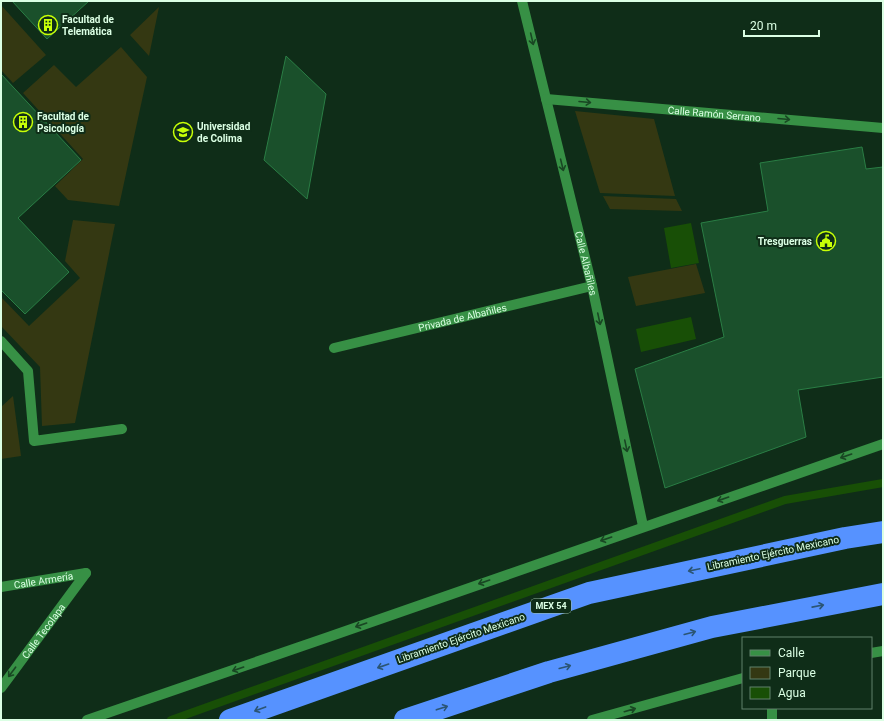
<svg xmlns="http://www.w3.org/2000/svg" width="884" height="721" font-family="Roboto,sans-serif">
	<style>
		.green { fill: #343812 }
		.water { fill: #184f06 }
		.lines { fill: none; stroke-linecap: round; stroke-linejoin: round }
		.stream { stroke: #184f06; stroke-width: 8 }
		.building { fill: #1a502b; stroke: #2a7e45 }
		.minor { stroke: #379045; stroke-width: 10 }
		.highway { stroke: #5692ff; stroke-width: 22 }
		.oneway { stroke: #194623 }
		.oneway2 { stroke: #2b5574 }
		.labels { text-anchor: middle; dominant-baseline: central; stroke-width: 4; stroke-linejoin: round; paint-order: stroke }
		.shield { fill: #0f2d18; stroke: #9ec0a7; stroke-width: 1 }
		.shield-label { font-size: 9px; font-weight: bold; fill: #dbffe4 }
		.poi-label { font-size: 10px; font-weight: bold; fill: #dbffe4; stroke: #0f2d18; text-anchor: start }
		.street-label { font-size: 10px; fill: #dbffe4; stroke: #0f2d18 }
	</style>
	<rect width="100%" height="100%" fill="#0f2d18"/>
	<path class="green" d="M1 5 46 55 13 83 1 70Z
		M159 7 149 56 130 35Z
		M121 47 147 77 119 206 68 200 55 186 83 159 23 93 54 65 76 87Z
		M575 111 654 119 675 196 600 193Z
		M603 196 676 199 682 211 610 209Z
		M73 220 115 224 75 423 42 426 40 367 1 326V297L29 326 80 278 65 261Z
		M696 264 705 293 636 306 628 277Z
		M13 396 21 456 1 459V407Z"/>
	<path class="water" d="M691 223 699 263 671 268 664 228Z
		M691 317 696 339 641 352 636 329Z"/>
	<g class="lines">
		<path class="stream" d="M171 720 785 500 883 483"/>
	</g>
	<path class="building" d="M12 1H89L47 39Z
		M286 56 326 94 307 199 264 160Z
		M1 74 81 160 18 218 69 272 25 314 1 290Z
		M862 147 866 169 883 167V377L798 390 806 437 665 488 635 369 724 337 701 223 768 211 760 163Z"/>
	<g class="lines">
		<g class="minor">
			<path id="s1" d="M522 1 592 286 643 526"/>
			<path id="s2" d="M546 99 883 128"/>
			<path d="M1 341 28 371 34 441 122 429"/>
			<path id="s3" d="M334 348 592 286"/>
			<path id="s4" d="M1 587 86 573"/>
			<path d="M871 653 883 651"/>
			<path id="s5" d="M1 688 86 573"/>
			<path d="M87 720C353 630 617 535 883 444"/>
			<path d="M592 720 743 678"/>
			<path d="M772 720V708"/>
		</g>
		<path class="highway" d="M230 720 589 593 845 538 883 532
			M405 720 549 672 712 627 883 594"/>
	</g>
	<defs><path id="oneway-shaft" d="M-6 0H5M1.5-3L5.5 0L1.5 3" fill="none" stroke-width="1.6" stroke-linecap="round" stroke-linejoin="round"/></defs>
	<g class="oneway">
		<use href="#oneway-shaft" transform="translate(532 39) rotate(77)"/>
		<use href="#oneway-shaft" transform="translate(585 102) rotate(5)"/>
		<use href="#oneway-shaft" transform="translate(784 119) rotate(5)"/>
		<use href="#oneway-shaft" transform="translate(562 165) rotate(76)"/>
		<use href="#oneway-shaft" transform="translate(599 319) rotate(78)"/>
		<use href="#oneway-shaft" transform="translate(626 446) rotate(78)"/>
		<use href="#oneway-shaft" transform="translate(846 456) rotate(161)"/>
		<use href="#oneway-shaft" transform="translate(723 499) rotate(161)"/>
		<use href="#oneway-shaft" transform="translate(606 539) rotate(161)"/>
		<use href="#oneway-shaft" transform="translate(484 582) rotate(161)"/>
		<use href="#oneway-shaft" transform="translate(361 625) rotate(161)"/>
		<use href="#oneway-shaft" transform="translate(238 669) rotate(161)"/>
		<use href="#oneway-shaft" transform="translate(12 672) rotate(127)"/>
		<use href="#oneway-shaft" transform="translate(630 710) rotate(-16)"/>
	</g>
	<g class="oneway2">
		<use href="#oneway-shaft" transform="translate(694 570) rotate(168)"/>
		<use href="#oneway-shaft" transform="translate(818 606) rotate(-11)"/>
		<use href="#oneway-shaft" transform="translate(690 633) rotate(-15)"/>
		<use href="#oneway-shaft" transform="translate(383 666) rotate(161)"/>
		<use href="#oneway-shaft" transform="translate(565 667) rotate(-15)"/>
		<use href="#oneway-shaft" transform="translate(442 708) rotate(-18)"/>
		<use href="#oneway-shaft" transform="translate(260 709) rotate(160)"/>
	</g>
	<defs>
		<symbol id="building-ring" viewBox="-11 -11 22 22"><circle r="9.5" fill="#0f2d18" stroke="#c7ff07" stroke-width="1.5"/><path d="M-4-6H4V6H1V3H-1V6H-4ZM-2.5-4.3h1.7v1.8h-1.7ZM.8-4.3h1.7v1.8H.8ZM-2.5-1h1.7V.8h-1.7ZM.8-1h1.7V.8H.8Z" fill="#c7ff07"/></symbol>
		<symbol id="university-ring" viewBox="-11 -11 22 22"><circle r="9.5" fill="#0f2d18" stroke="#c7ff07" stroke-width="1.5"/><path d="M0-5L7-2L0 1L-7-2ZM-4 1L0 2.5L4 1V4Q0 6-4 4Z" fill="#c7ff07"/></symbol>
		<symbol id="civic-ring" viewBox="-11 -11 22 22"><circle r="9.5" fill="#0f2d18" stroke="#c7ff07" stroke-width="1.5"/><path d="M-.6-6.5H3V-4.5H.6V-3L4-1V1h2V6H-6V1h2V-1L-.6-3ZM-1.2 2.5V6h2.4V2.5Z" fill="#c7ff07"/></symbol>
	</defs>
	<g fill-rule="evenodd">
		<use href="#building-ring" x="37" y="14" width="22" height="22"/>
		<use href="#building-ring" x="12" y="111" width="22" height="22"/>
		<use href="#university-ring" x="172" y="121" width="22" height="22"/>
		<use href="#civic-ring" x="815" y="230" width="22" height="22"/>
	</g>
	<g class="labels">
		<rect class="shield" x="531" y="599" width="40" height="14" rx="3"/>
		<g class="shield-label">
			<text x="551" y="606">MEX 54</text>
		</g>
		<g class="poi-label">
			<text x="62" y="19">Facultad de<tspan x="62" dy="12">Telemática</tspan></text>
			<text x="37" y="116">Facultad de<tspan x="37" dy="12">Psicología</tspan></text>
			<text x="197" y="126">Universidad<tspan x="197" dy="12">de Colima</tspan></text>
			<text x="812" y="241" text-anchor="end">Tresguerras</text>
		</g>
		<g class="street-label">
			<text stroke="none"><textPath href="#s2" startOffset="169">Calle Ramón Serrano</textPath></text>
			<text stroke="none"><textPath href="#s1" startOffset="270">Calle Albañiles</textPath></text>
			<text stroke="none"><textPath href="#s3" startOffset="132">Privada de Albañiles</textPath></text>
			<text transform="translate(773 553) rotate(-12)">Libramiento Ejército Mexicano</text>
			<text stroke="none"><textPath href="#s4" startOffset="43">Calle Armería</textPath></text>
			<text stroke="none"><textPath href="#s5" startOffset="71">Calle Tecolapa</textPath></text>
			<text transform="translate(461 638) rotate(-19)">Libramiento Ejército Mexicano</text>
		</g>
	</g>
	<rect width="884" height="721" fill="none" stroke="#dbffe4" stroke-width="4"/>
	<rect x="742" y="637" width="130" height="72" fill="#0f2d18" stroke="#61816a"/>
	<rect x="750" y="650" width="20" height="6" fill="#379045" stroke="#61816a"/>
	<text x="778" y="657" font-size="12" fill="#dbffe4">Calle</text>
	<rect x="750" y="667" width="20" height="12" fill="#343812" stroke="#61816a"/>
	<text x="778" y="677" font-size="12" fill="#dbffe4">Parque</text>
	<rect x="750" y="687" width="20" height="12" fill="#184f06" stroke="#61816a"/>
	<text x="778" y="697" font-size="12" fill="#dbffe4">Agua</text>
	<path d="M744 30v6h75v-6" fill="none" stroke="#dbffe4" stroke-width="2"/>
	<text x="750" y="30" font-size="12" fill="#dbffe4" stroke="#0f2d18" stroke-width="3" paint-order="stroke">20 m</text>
</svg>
